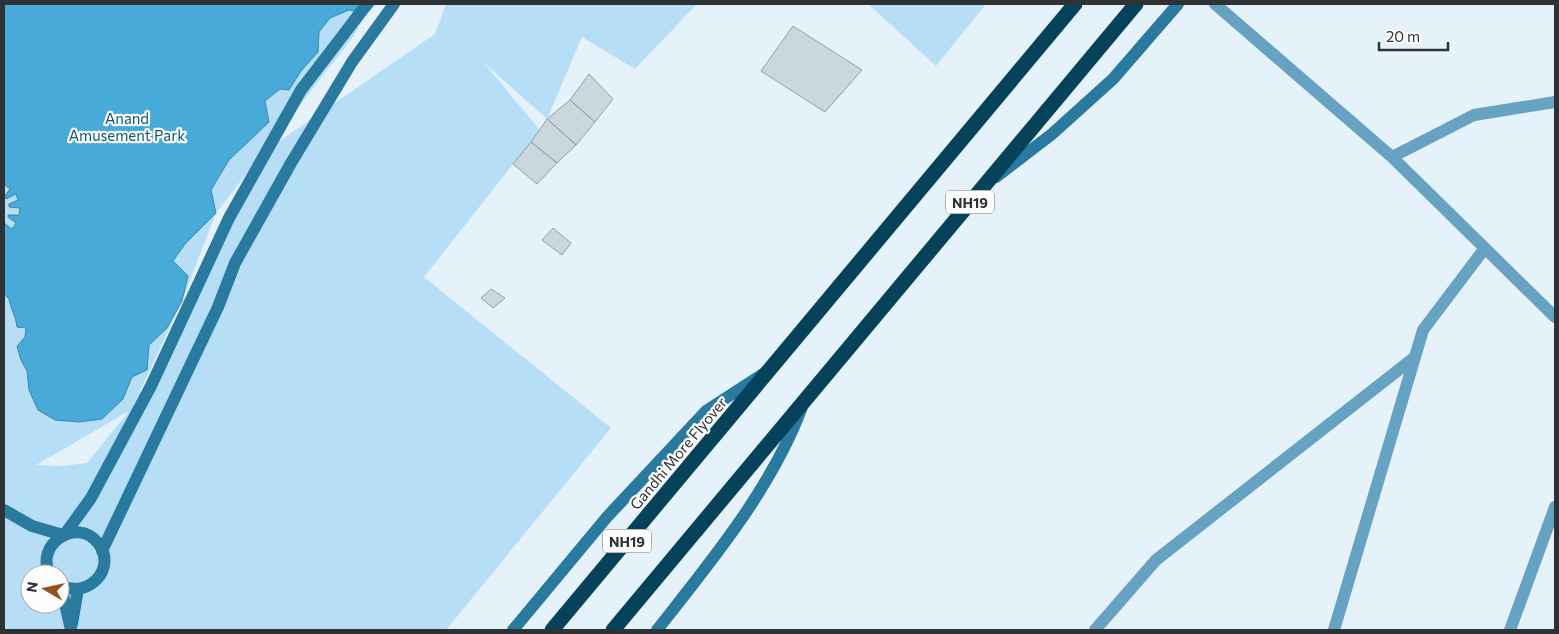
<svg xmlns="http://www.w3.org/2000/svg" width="1559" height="634" font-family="Commissioner,sans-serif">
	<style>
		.green { fill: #b6dff7; fill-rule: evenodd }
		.water { fill: #47aad9; stroke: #3f86a8 }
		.building { fill: #cad7de; stroke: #94a0a7 }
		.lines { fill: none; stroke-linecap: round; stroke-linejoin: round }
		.street { stroke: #66a3c3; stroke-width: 12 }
		.secondary { stroke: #2a7a9f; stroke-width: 12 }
		.highway { stroke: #06425a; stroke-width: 15 }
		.labels { text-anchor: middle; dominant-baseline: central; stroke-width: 4.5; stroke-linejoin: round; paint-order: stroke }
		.shield { fill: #fdfdfd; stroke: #6b6f70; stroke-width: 1 }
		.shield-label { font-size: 14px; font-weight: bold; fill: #2d3234 }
		.park-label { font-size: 15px; fill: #065778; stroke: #fdfdfd }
		.street-label { font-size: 15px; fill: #2d3234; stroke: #fdfdfd }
	</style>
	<rect width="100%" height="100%" fill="#e5f2fa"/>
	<path class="green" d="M4 4H372L353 37 216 213 182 301 132 408 268 149 435 34 446 4H697L635 69 582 37 547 119 484 63 540 130 424 277 611 428 446 630H4ZM129 411 87 463 62 466 36 465ZM30 574H60V604H30Z
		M868 4H986L936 66Z"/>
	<path class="water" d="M4 4H375L366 14 349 10 330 18 319 32 318 52 301 71 289 90 280 89 265 101 269 122 229 160 211 190 216 213 185 244 173 261 188 276 182 301 167 328 149 345 147 370 132 377 123 399 102 419 79 422 55 420 38 410 29 390 27 371 21 360 17 346 25 337 26 328 17 327C16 316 11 310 9 299L4 294V223L12 229 16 223 8 217V215H19L20 208 9 207V204L18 200 16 194 6 199 4 197 10 189 5 185 4 186Z"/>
	<path class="building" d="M793 26 862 70 825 112 761 71Z
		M589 74 613 99 595 122 570 100Z
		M570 100 595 122 576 145 547 119Z
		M547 119 576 145 557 163 531 142Z
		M531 142 557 163 537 184 513 164Z
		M553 228 571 243 562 255 542 240Z
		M491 289 505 298 493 308 481 298Z"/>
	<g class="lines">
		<path class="street" d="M1215 4 1392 157 1555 317
			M1392 157 1474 115 1555 102
			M1095 630 1156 560 1415 357
			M1334 630 1423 330 1485 248
			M1510 630 1555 507"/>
		<path class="secondary" d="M996 177 1052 134 1113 79 1178 4
			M4 510 32 526 63 535
			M65 534 91 498 151 386 229 218 301 90 367 4
			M102 551 218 307 235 263 291 163 352 62 394 4
			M50 574C34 545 77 516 98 543 118 568 88 600 60 585
			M61 586 71 630
			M72 624 78 589
			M513 630 607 517 706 411 763 374
			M657 630C710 563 772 488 802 407"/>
		<path class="highway" d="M552 630 1075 4
			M613 630 1136 4"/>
	</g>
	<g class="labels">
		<g class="shield">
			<rect x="946" y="190.5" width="48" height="23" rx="4"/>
			<rect x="603" y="529.5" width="48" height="23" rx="4"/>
		</g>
		<g class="shield-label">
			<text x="970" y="202">NH19</text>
			<text x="627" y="541">NH19</text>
		</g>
		<g class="park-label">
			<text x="127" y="118">Anand<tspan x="127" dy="17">Amusement Park</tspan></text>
		</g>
		<g class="street-label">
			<text transform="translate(678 453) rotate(-50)">Gandhi More Flyover</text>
		</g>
	</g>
	<rect width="1559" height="634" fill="none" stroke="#2d3234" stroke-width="10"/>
	<g transform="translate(45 589) rotate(279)"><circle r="24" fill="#fdfdfd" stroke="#aaacad"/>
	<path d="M0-4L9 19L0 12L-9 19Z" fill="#945121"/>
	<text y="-8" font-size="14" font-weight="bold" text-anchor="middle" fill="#2d3234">N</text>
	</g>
	<path d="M1379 42v8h69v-8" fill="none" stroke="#2d3234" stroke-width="2.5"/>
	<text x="1386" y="42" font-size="15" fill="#2d3234" stroke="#fdfdfd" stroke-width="4" paint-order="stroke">20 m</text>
</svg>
